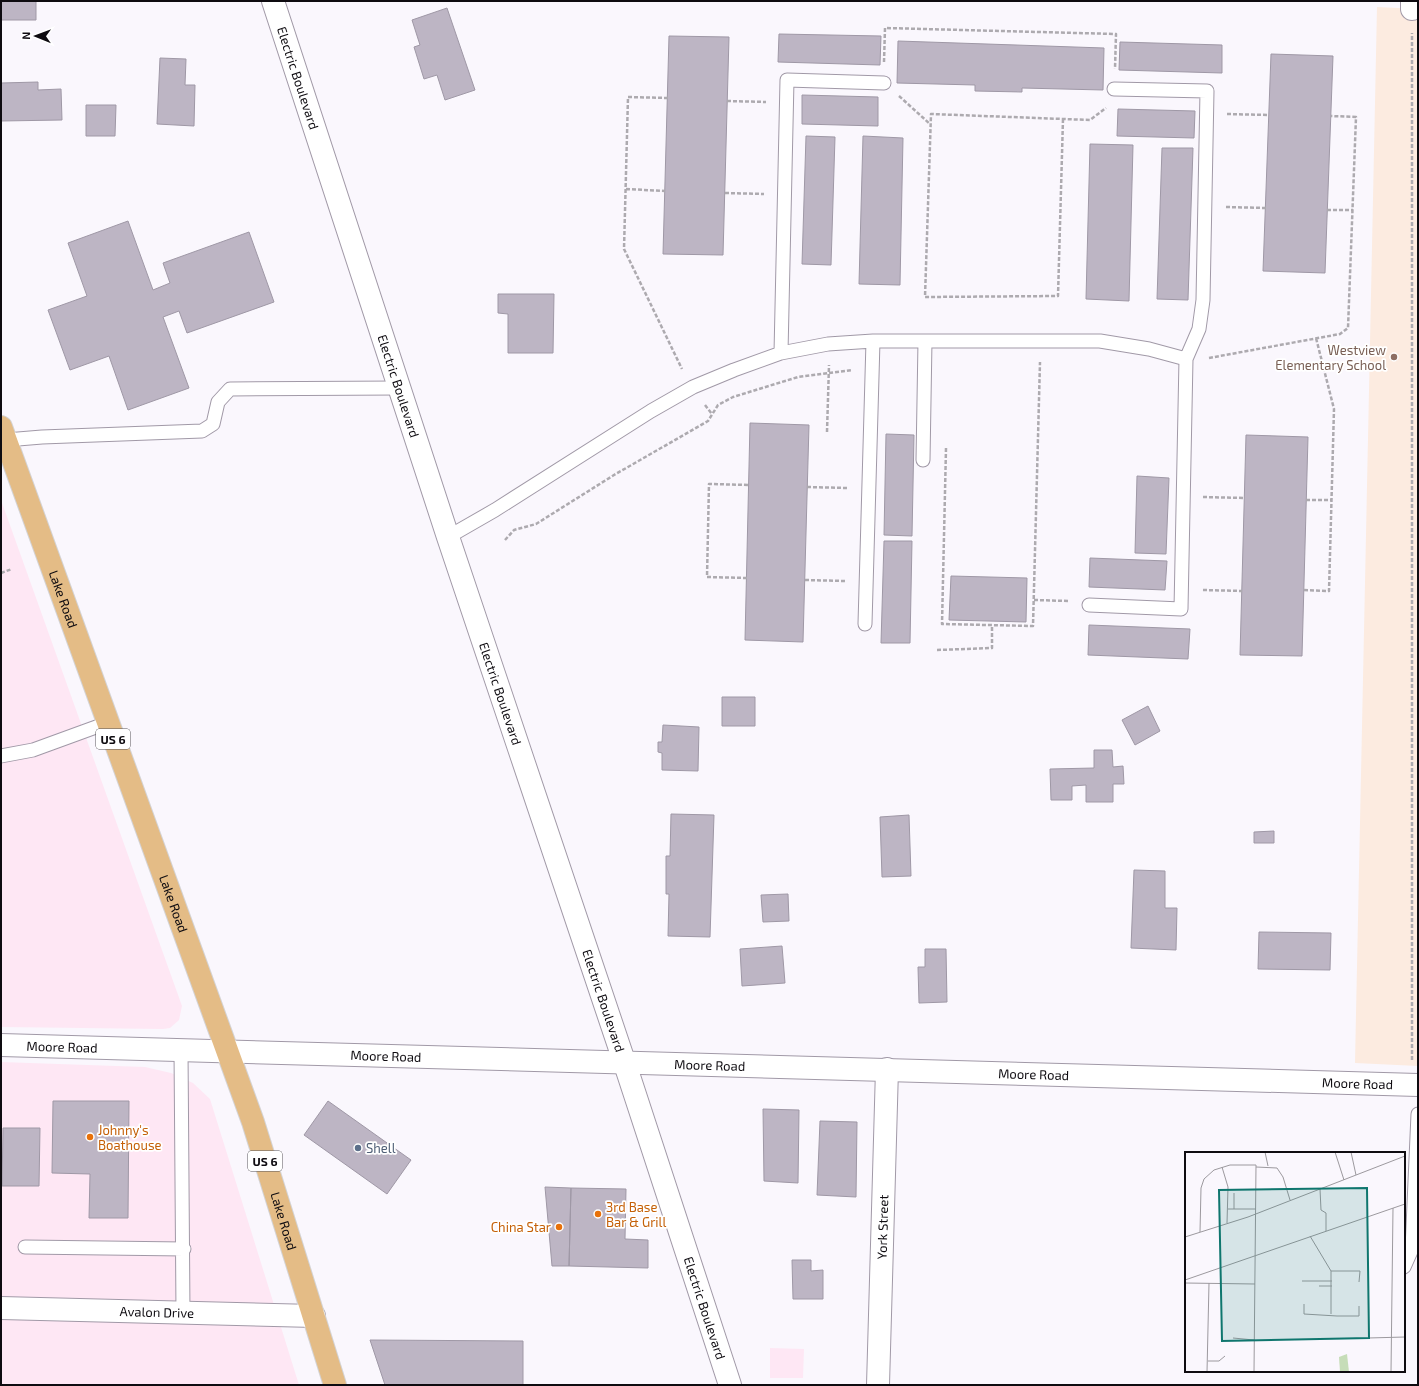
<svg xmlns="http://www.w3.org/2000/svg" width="1419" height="1386" font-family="'Exo 2',sans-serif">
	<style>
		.industrial { fill: #fee7f4 }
		.education { fill: #fcebe0 }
		.building { fill: #bdb5c4; stroke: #9f98a6 }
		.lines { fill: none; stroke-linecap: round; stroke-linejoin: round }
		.service-casing { stroke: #a199a7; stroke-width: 15 }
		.minor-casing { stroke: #a199a7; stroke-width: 24 }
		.tertiary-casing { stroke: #a199a7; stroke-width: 24 }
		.primary-casing { stroke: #d4d3d4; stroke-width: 24 }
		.path { stroke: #adaaaf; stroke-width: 2.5; stroke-dasharray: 4 2; stroke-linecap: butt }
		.service { stroke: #fff; stroke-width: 13 }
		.minor { stroke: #fff; stroke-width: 22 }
		.tertiary { stroke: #fff; stroke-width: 22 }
		.primary { stroke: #e4bc86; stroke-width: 22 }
		.education-dot { fill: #8d6e63; stroke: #fff; stroke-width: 1.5 }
		.food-dot { fill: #e8710a; stroke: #fff; stroke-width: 1.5 }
		.service-dot { fill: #5c6f8a; stroke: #fff; stroke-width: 1.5 }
		.labels { text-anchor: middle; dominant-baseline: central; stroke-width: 3.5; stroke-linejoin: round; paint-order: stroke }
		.shield { fill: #fff; stroke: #565458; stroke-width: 1 }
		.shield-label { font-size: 12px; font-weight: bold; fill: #0e0b10 }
		.street-label { font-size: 13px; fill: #0e0b10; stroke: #fff }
		.education-label { font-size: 13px; fill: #785e54; stroke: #fff; text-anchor: end }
		.food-label { font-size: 13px; fill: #c56008; stroke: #fff; text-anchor: start }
		.service-label { font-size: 13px; fill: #4e5e75; stroke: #fff; text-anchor: start }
		.inset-road { fill: none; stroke: #9c999e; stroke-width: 1 }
		.view { fill: #0f766e; fill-opacity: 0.15; stroke: #0f766e; stroke-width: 2 }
		.inset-edge { fill: none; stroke: #0e0b10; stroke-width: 2 }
	</style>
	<rect width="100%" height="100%" fill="#faf7fd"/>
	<path class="industrial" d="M1 500 182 1006 179 1020 170 1028 163 1029 1 1027Z
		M1 1062 145 1067 171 1073 193 1083 210 1099 299 1385H1Z
		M770 1348 804 1349 803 1378H770Z"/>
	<path class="education" d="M1377 7 1418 9V1066L1355 1063Z"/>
	<path class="building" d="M1 1H39H36V20H1Z
		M447 8 475 90 445 100 437 75 424 79 414 47 420 45 412 20Z
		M779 34 881 36 880 65 778 62Z
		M669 36 729 37 723 255 663 254Z
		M898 41 1104 48 1103 90 1022 88V92L975 91V85L897 83Z
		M1120 42 1222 45V73L1119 70Z
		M1271 54 1333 56 1325 273 1263 271Z
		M160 58 186 59 185 85H195L194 126 157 124Z
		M38 82V90L61 89 62 120 1 121V83Z
		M802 95 878 97V126L802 124Z
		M86 105H116L115 136H86Z
		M1118 109 1195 111 1194 138 1117 136Z
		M806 136 835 137 831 265 802 264Z
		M863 136 903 138 900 285 859 284Z
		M1090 144 1133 145 1129 301 1086 299Z
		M1162 148H1193L1188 300 1157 299Z
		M128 221 153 290 170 283 163 263 249 232 274 302 187 333 179 311 163 317 189 388 128 410 109 356 70 370 48 310 87 296 68 243Z
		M498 294H554L553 353H508V314L498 313Z
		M750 423 809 425 803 642 745 640Z
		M886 434 914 435 912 536 884 535Z
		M1246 435 1308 437 1302 656 1240 655Z
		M1137 476 1169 478 1166 554 1135 553Z
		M884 541H912L910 643H881Z
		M1090 558 1167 561 1165 590 1089 587Z
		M951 576 1027 578 1026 622 949 620Z
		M1089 625 1190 629 1188 659 1088 655Z
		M722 697H755V726H722Z
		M1148 706 1160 731 1135 745 1122 720Z
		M663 725 699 727 698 771 662 770V753L658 752V742H662Z
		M1094 750H1112L1113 767 1123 766 1124 784H1113V802H1086V785L1072 786V800H1051L1050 769 1094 768Z
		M671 814 714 815 710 937 668 936 669 894H666V856H670Z
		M909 815 911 876 882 877 880 817Z
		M1274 831V843H1254V832Z
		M1134 870 1165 871V908H1177L1176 950 1131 948Z
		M788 894 789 921 763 922 761 895Z
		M1259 932 1331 933 1330 970 1258 969Z
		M782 946 785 983 742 986 740 949Z
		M925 949H946L947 1002 919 1003 918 967H925Z
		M53 1101H129L128 1218H89L90 1174 52 1173Z
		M328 1101 411 1160 387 1194 304 1135Z
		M763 1109 799 1110 798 1183 764 1181Z
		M820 1121 857 1122 856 1197 817 1195Z
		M3 1128H40L39 1186H2Z
		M545 1187 571 1188 569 1266H552Z
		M571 1188 626 1189 625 1239 648 1240V1268L569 1266Z
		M792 1260H811V1271L823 1270V1299H793Z
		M370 1340 523 1341V1385H385Z"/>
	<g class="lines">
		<defs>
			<path id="service" d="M781 353 787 80 884 83
				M6 440 42 437 202 431 213 424 218 402 230 389 400 388
				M923 460 925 341
				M448 537 495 510 651 411 693 387 734 370 781 353 828 344 873 341H1100L1149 349 1186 359
				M1089 605 1181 609 1186 359 1199 329 1203 300 1207 91 1114 89
				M865 624 873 341
				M1 756 33 750 107 723
				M181 1050 183 1313
				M25 1247 184 1249
				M1404 1267 1412 1249 1418 1114"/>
			<g id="minor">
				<path d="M1412 9V1"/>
				<path id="s1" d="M624 1061 730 1385"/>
				<path id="s2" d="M1 1308 314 1316"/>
				<path id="s3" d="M878 1385 887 1069"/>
			</g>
			<g id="tertiary">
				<path id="s4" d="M273 1 448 537 624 1061"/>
				<path id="s5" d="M1 1045 1418 1085"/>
			</g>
			<g id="primary">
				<path id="s6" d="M1 427 253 1122 335 1385"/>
			</g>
		</defs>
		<use href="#service" class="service-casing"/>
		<use href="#minor" class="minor-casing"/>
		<use href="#tertiary" class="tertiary-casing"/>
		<use href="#primary" class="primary-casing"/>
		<path class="path" d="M884 62 885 28 1116 34 1115 69
			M899 96 930 124
			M668 98 628 97 624 249 682 369
			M727 101 766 102
			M1227 114 1269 115
			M1063 119 1058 296 925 297 931 114 1090 120 1106 108
			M626 189 665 191
			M725 193 764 194
			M1226 207 1266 208
			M1327 210H1353
			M1209 358 1340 334 1348 328 1356 117 1331 116
			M705 405 712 414
			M827 432 829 365
			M946 448 942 624 1033 626 1040 362
			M807 487 848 488
			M1203 497 1245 498
			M1306 500H1332
			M505 540 514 530 536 524 614 475 708 421 718 405 733 397 798 377 852 370
			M1 573 12 569
			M747 578 707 577 709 484 749 485
			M805 580 846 581
			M1203 590 1242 591
			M1304 590 1329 591 1334 409 1316 338
			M1034 600 1069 601
			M937 650 992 648V625
			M1412 1060V33"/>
		<use href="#service" class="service"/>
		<use href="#minor" class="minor"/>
		<use href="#tertiary" class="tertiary"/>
		<use href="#primary" class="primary"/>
	</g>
	<circle class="education-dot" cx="1394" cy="357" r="4"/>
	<g class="food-dot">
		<circle cx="90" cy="1137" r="4"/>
		<circle cx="598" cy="1214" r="4"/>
		<circle cx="559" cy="1227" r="4"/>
	</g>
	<circle class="service-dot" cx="358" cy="1148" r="4"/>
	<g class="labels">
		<g class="shield">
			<rect x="96" y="729" width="34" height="20" rx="3"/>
			<rect x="248" y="1151" width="34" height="20" rx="3"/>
		</g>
		<g class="shield-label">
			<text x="113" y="739">US 6</text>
			<text x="265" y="1161">US 6</text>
		</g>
		<g class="street-label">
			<text stroke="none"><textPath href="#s4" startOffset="81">Electric Boulevard</textPath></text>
			<text stroke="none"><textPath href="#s4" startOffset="405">Electric Boulevard</textPath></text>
			<text stroke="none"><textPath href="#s6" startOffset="183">Lake Road</textPath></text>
			<text stroke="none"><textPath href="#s4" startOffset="729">Electric Boulevard</textPath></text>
			<text stroke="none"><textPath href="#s6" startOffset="507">Lake Road</textPath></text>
			<text stroke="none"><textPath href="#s4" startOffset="1053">Electric Boulevard</textPath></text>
			<text stroke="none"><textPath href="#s5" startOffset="61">Moore Road</textPath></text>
			<text stroke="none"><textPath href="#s5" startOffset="385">Moore Road</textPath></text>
			<text stroke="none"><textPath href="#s5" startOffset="709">Moore Road</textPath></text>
			<text stroke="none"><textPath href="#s5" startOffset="1033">Moore Road</textPath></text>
			<text stroke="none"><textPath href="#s5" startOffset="1357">Moore Road</textPath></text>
			<text stroke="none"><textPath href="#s6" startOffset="843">Lake Road</textPath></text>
			<text stroke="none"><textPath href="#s3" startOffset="158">York Street</textPath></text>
			<text stroke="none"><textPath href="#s1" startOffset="260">Electric Boulevard</textPath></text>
			<text stroke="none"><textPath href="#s2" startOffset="156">Avalon Drive</textPath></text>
		</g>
		<g class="education-label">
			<text x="1386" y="350">Westview<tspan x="1386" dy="15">Elementary School</tspan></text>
		</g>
		<g class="food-label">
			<text x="98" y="1130">Johnny's<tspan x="98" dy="15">Boathouse</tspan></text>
			<text x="606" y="1207">3rd Base<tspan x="606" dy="15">Bar &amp; Grill</tspan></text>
			<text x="551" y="1227" text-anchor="end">China Star</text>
		</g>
		<g class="service-label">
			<text x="366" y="1148">Shell</text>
		</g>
	</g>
	<g transform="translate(1185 1152)">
		<rect width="220" height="220" fill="#faf7fd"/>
		<path d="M162 202 164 220H155L154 205Z" fill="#c6ddb8"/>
		<path class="inset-road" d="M80 0 83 14M150 0 159 28M166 0 171 23M37 15 43 35 42 71M71 15 92 16 98 25 105 48M135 37 136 58 141 61V79M49 41V57M43 57H71M15 80 16 36 19 27 29 18 45 13H71L69 220M125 84 146 119V162M0 85 63 65 220 4M146 119H175L174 130M0 128 220 52M117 129H147M0 131 70 132M134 134H147M119 152V162L152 164H174V154M48 186 69 188M183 186 220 185M23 209H34L40 204M22 220 24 131M206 220 208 56"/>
		<path class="view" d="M182 36 184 186 37 189 34 38Z"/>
		<rect width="220" height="220" class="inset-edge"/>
	</g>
	<rect width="1419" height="1386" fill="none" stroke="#0e0b10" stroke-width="4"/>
	<g transform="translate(36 36) rotate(271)" stroke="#ffffff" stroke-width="3" paint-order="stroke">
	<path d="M0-3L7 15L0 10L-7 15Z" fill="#0e0b10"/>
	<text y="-6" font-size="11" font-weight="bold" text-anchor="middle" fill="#0e0b10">N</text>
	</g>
</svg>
